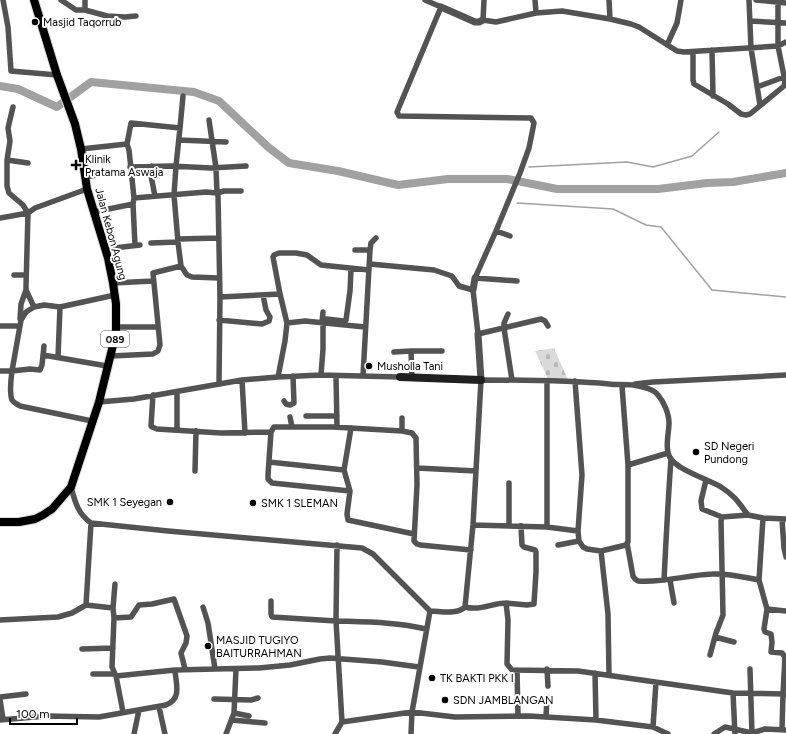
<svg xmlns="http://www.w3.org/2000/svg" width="786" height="734" font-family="Figtree,sans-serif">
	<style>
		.cemetery { fill: url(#cemetery-stones) }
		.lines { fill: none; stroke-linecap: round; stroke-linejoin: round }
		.stream { stroke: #a1a1a1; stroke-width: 1.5 }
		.river { stroke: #a1a1a1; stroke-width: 8 }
		.primary-casing { stroke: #dbdbdb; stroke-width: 10 }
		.minor { stroke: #535353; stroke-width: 5.5 }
		.tertiary { stroke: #535353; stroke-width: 7 }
		.secondary { stroke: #202020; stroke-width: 8 }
		.primary { stroke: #000; stroke-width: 8 }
		.poi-dot { fill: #000; stroke: #fff; stroke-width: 1.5 }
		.labels { text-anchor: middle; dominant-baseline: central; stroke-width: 4; stroke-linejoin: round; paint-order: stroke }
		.shield { fill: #fff; stroke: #4c4c4c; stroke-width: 1 }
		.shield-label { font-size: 10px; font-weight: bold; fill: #000 }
		.poi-label { font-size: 11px; fill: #000; stroke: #fff; text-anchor: start }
		.street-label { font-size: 11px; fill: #000; stroke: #fff }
	</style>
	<defs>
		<pattern id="cemetery-stones" width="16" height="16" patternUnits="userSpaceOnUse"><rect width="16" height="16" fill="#dadada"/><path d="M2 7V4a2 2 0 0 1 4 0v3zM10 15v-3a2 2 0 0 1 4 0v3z" fill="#b9b9b9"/></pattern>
	</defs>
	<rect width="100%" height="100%" fill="#fff"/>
	<path class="cemetery" d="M554 348 568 380 548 379 535 351Z"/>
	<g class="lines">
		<path class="stream" d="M529 167 627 162 653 167 692 156 719 132
			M517 203 613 209 646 225 661 227 712 290 786 297"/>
		<path class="river" d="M0 86 18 89 57 107 91 82 194 92 219 101 268 147 289 163 338 171 398 185 448 179H507L557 189H658L707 183 733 182 786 173"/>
		<defs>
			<path id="primary" d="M0 522H19L35 519 43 515 52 509 71 487 99 402 116 333V304L113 283 108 258 87 189 81 149 75 124 57 75 34 0"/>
		</defs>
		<use href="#primary" class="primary-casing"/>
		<path class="minor" d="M3 0 8 27 11 71 57 75
			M61 0 76 10H85L107 16 125 17 136 16
			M85 0V10
			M425 0 441 7 397 112 399 116 531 118 534 123 529 148 520 173 496 231 475 278 517 281
			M484 0 483 20 496 22 536 13 562 11 610 19 631 24 639 27 677 51 684 52 778 46 786 42
			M535 0 536 13
			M609 0 610 19
			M749 0 751 48 760 105
			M756 0 786 3
			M750 21 786 23
			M667 45 677 23 681 0
			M712 50 713 96
			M693 52V80L694 84 728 104 741 114 746 115 750 114 784 86 785 81 778 46V0
			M757 87 784 77
			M13 107 8 128 10 141 7 160V186L9 193 23 205 28 213 26 286V290L34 307 26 312 21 320 12 371 30 369 40 370 42 365 44 346
			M209 120 216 168 217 193 224 191H241
			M180 128 183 96
			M179 140 226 142
			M127 144 131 123 180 128 176 166 174 195 178 242 181 266 187 275 192 277 219 278
			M81 149 127 144 129 150 134 198
			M7 160 28 163
			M152 166 151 176 155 196
			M130 167 171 166 211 168 246 166
			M85 177 107 173
			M133 204 135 245
			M94 212 133 204 134 198 206 192 217 193 218 196 220 297 219 384
			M0 218 28 213 35 208 87 189
			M496 231 510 236
			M178 239 219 238
			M151 243 178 242
			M105 249 140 245
			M355 250H370
			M370 264 434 270 452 276 459 286 473 290 478 334 541 319 545 321 548 326
			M14 275H26
			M113 283 153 281
			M220 297 280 294
			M34 307 44 305 60 307 115 295
			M508 314 504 323V328L512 380
			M20 319 21 304 26 290
			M219 320 262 324 269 321 270 317 266 310 263 295
			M322 322 323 312
			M287 323 305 321 365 327
			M0 326H16
			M116 327H158
			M411 351H442
			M394 352 411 351 412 378
			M43 355 107 366
			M111 356 153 354 158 351 160 345 153 273 181 266
			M58 357 60 307
			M0 371H12C11 379 9 392 12 400 14 403 17 404 20 406L92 421
			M321 375 323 349V323L326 319 344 321 346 320 350 291 351 269
			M336 376 337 427
			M363 376 370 250 371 243 376 238
			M278 377 285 341 287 323 280 294 273 257 274 255 279 253H296L307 255 321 265 369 270
			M242 380 245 433
			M547 381V527
			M575 381 582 475 578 531 579 541 583 547 587 549 601 551 626 545 628 542V465L668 453
			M635 384 653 382 786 375
			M622 386 628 465
			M177 392V430
			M153 395 151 426 152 427 157 429 221 433 271 432 274 427H333L402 431 412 433 416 438 417 485 414 541 417 544 420 545 471 550
			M284 401 286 404 290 405 294 403 293 376
			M99 402 134 399 242 380 278 377 321 375 400 377
			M306 416H337
			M290 417 292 427
			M402 431V418
			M271 432 268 475V479L272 483 350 491 347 514 348 520 414 534
			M269 462 344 470
			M417 468 476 471
			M195 471 196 431
			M706 480 701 501 702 509 722 517 748 515
			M71 487C75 502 78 514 91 523L168 531 362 548 373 554 430 611
			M350 491 344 470 351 428
			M763 518 759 580 767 609 764 629 765 632 771 634 772 642 771 652 782 653 785 657 783 694 785 695
			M782 519 784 548 786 557
			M91 523 86 605 113 608 114 618 112 667 116 676 175 670
			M473 525 547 527 578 531
			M509 526V483
			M627 543 633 576 635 579 638 581C663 583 687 575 712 574 728 573 743 577 759 580
			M558 545 579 541
			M601 551 608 614 609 675
			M664 580C666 540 668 500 671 459
			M670 580 674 603
			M271 601V614L272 617 336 621 337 545
			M506 603 527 605 534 604 536 572V552L535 550 524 547 522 545 521 526
			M203 607 208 623 215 669
			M465 607C480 611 492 603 506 603L508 620 507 664 512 670 578 671 733 693 783 694 782 729
			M113 608 115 584
			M767 609 786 611
			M114 618 131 617 139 605 152 604 174 599 187 636 186 643 181 653 185 669
			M0 620 58 617 72 613 86 605
			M715 637 734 642
			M82 649 113 648
			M710 655 716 633 723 615 721 521 722 517
			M547 669 548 686
			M750 669 752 734
			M517 670 518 716
			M595 673 596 720
			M93 674H114
			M116 676 123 712
			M733 693 735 734
			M0 697 26 694
			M214 699 251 700 258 698
			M0 700 3 719
			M159 707 165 734
			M234 713 249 716
			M546 717 547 697
			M0 720 46 716 99 717 166 705C182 699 176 684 175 670L259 668 290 665 320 659 330 658 382 662 419 667
			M232 720 265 723
			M342 722 412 712 455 717 529 716 596 720 653 727 668 734
			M653 727 656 682
			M134 734 139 710
			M226 734 234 713 236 669
			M335 734 342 722 336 621C366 622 397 622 426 629
			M411 734 412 712 430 611C440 611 457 615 465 607L473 525 481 380C524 380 566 380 609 384 617 385 625 384 633 385 642 387 652 388 658 395 664 402 669 414 669 423 669 433 664 450 671 459 680 471 707 479 721 487 734 495 739 503 748 515L763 518 786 519
			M714 734 725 727 752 733 765 729 786 730"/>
		<path class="tertiary" d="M441 7 475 22H479L483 20
			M473 290 475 278
			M478 334 481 380"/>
		<path class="secondary" d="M400 377 481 380"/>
		<use href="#primary" class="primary"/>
	</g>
	<g class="poi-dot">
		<circle cx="35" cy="22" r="4"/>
		<path d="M74 159h4v4h4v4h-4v4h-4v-4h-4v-4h4z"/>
		<circle cx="369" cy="366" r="4"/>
		<circle cx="696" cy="452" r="4"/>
		<circle cx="170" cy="502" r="4"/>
		<circle cx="253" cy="503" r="4"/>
		<circle cx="208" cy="646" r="4"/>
		<circle cx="432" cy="678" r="4"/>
		<circle cx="445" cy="700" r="4"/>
	</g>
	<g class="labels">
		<rect class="shield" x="101" y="331" width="28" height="16" rx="3"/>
		<g class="shield-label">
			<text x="115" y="339">089</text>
		</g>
		<g class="poi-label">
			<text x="43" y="22">Masjid Taqorrub</text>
			<text x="85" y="159">Klinik<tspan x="85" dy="13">Pratama Aswaja</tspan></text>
			<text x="377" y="366">Musholla Tani</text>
			<text x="704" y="446">SD Negeri<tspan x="704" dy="13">Pundong</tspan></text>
			<text x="162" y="502" text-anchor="end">SMK 1 Seyegan</text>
			<text x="261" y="503">SMK 1 SLEMAN</text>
			<text x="216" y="640">MASJID TUGIYO<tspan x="216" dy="13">BAITURRAHMAN</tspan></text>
			<text x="440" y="678">TK BAKTI PKK I</text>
			<text x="453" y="700">SDN JAMBLANGAN</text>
		</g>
		<g class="street-label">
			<text transform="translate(111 234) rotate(75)">Jalan Kebon Agung</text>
		</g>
	</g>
	<path d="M10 718v6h67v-6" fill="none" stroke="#000000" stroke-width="2"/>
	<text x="16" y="718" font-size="12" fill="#000000" stroke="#ffffff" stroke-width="3" paint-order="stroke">100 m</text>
</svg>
